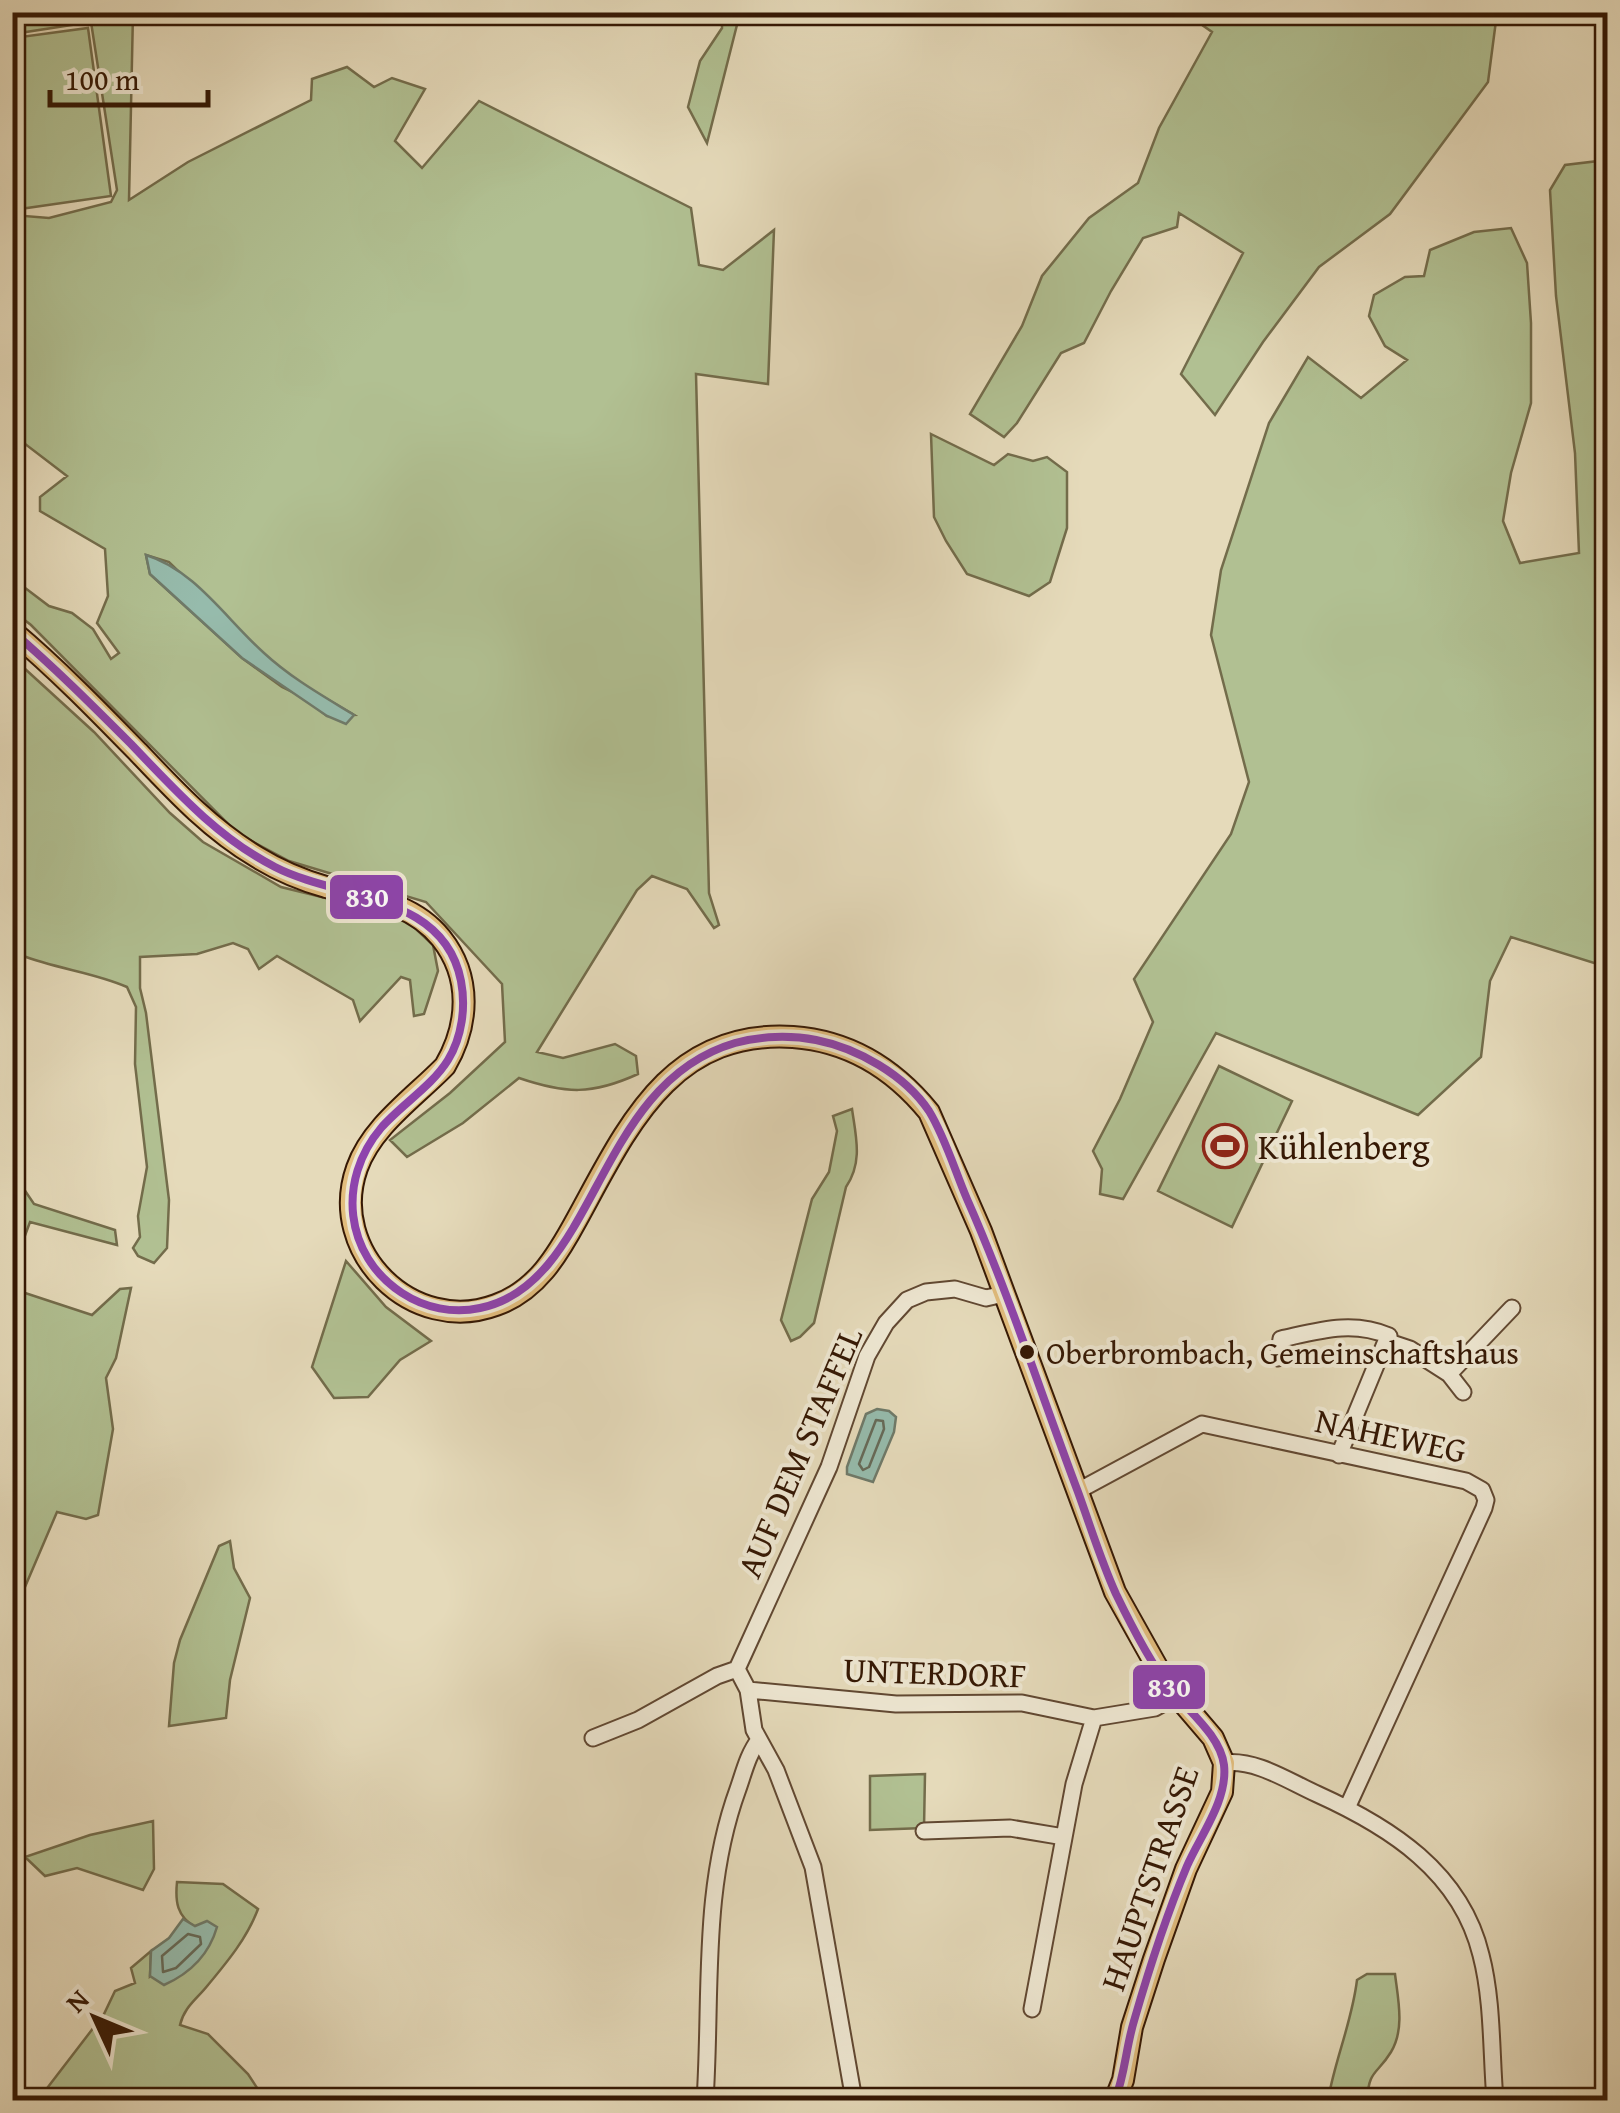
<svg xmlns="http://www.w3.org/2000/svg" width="1620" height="2113" font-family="'Gentium Book Plus',serif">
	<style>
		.green { fill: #b1c092; stroke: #736c4b; stroke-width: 2.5; fill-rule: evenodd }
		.water { fill: #96bbac; stroke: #6f7a69; stroke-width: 2.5 }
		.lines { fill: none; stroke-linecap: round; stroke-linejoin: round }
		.shore { stroke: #666a58; stroke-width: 2.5 }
		.minor-casing { stroke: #614832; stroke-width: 19 }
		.major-casing { stroke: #351804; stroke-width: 24 }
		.minor { stroke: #eee7d2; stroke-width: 15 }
		.major { stroke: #e2bd7d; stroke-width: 20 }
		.bus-1-casing { stroke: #eee7d2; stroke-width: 15 }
		.bus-1 { stroke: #8e44ad; stroke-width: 8 }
		.bus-dot { fill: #351804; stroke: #eee7d2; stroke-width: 4 }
		.labels { text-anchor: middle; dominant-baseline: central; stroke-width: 8; stroke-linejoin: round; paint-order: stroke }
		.bus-label { font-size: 32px; fill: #351804; stroke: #eee7d2; text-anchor: start }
		.poi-label { font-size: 35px; fill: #351804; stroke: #eee7d2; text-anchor: start }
		.street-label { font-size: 35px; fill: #351804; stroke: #eee7d2 }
		.line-badge { stroke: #eee7d2; stroke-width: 4 }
		.badge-label { font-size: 28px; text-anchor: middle; font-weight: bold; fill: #fff }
	</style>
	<rect width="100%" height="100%" fill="#e5daba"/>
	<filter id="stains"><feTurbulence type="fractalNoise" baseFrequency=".002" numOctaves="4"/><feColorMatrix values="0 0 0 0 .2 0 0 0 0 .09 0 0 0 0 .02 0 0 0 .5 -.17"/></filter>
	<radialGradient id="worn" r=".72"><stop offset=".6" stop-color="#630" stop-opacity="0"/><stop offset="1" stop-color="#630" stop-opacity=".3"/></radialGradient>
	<path class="green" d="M63 13H133L129 200 188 162 311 100 312 79 347 67 374 87 392 78 425 89 395 141 422 168 479 101 691 208 699 265 723 270 774 230 768 384 696 374 709 893 719 925 714 928 687 889 652 876 637 890 537 1052 563 1058 615 1044 636 1056 638 1074C592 1095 566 1094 519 1078L463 1123 407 1157 390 1140 450 1093 505 1042 502 984 426 902 289 861 238 834 31 625 13 611 12 578 49 606 72 613 93 629 111 659 119 653 97 623 108 596 105 549 40 511V497L67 476 12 434 13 215 49 218 111 202 117 190 91 22 13 34V21ZM146 555 169 562 266 656 298 682 354 715 327 716 303 697 282 687 242 658 150 574Z
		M722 13H740L707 143 688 107 700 61 722 28Z
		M1185 13H1497L1488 82 1390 214 1319 267 1263 342 1215 415 1181 374 1243 253 1179 213 1177 227 1143 238 1111 291 1084 343 1061 353 1017 423 1004 437 970 414 1022 326 1042 276 1089 218 1138 183 1159 128 1212 32Z
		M88 28 111 196 13 210V38Z
		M1607 160V967L1511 937 1490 981 1481 1057 1418 1115 1216 1033 1123 1199 1100 1194 1102 1169 1093 1151 1120 1099 1153 1022 1134 979 1231 834 1249 782 1211 635 1221 570 1269 423 1308 357 1361 398 1407 360 1385 346 1369 316 1374 295 1405 277 1424 276 1430 250 1474 232 1511 228 1527 263 1531 323V403L1511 473 1503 521 1520 563 1579 553 1575 453 1556 296 1550 190 1565 165Z
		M931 434 994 465 1008 454 1033 461 1047 457 1067 472V528L1050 582 1029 596 967 574 946 541 934 517Z
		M12 657 94 732 170 813 203 842 281 887 403 917 433 945 438 971 424 1014 414 1016 410 980 401 977 360 1021 353 1000 277 956 259 969 248 949 233 943 197 954 140 957V988L146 1013 169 1200 167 1248 154 1263 138 1256 133 1248 140 1237 138 1216 147 1167 135 1064 136 1007 127 987C93 972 56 969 21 955L13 962Z
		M1219 1066 1292 1101 1232 1227 1158 1191Z
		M852 1109C856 1137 863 1162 846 1187L814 1323 800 1337 791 1341 781 1320 812 1199 829 1172 837 1131 833 1116Z
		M13 1173 34 1204 115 1230 117 1245 30 1222 13 1268Z
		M346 1261 386 1307 431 1341 400 1360 368 1397 334 1398 312 1367Z
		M131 1288 116 1358 106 1378 113 1429 98 1515 86 1519 57 1512 13 1615V1289L92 1315 120 1289Z
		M230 1541 234 1568 250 1598 230 1680 226 1718 169 1726 174 1663 180 1640 219 1546Z
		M925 1774 924 1828 870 1830V1776Z
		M153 1821 154 1869 143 1890 77 1868 45 1876 25 1857 90 1835Z
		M177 1882 223 1884 258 1909C247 1938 228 1961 208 1985 197 1999 184 2007 180 2025L208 2034 248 2074 265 2100H38L104 2014 115 1991 135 1983 131 1968 151 1951 150 1976 195 1927C177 1916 175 1902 177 1882Z
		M1367 1974H1395C1398 1999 1405 2029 1391 2052 1377 2075 1369 2069 1367 2100H1328C1335 2059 1352 2022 1357 1980Z"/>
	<path class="water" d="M146 555C195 570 226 619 264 653 291 678 323 696 354 715L346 724 327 716 242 658 150 574Z
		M877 1409 889 1411 896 1417 894 1432 873 1482 847 1474V1467L866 1414Z
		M183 1919 195 1926 207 1921 217 1927C209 1955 191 1973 164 1985L150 1976 151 1951 169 1938Z"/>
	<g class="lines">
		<path class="shore" d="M876 1420 883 1421 884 1429 869 1467 863 1470 859 1464Z
			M188 1934 200 1937 201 1944 176 1968 163 1972 162 1956Z"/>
		<defs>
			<path id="minor" d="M1278 1358 1281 1339C1318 1331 1352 1320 1389 1336L1386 1341
				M1449 1374 1463 1392
				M1339 1455 1386 1341 1410 1349 1449 1374 1512 1308
				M1076 1492 1202 1424 1466 1481 1482 1490 1486 1500 1484 1508 1347 1808
				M737 1669 829 1467 867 1356 886 1323 907 1300 926 1292 955 1289 986 1298 1004 1294
				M737 1669 748 1690 754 1730 776 1770 813 1867 854 2100
				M748 1690 896 1704 1022 1703 1094 1718 1155 1708 1175 1697
				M593 1738 638 1720 717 1676 737 1669
				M1224 1763C1256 1759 1288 1781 1317 1794 1390 1827 1461 1872 1481 1955 1493 2001 1491 2053 1495 2100
				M924 1831 1010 1828 1064 1837
				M1032 2009 1074 1784 1094 1718
				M705 2100C712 1995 701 1890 738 1789 744 1772 748 1754 759 1740"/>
			<path id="major" d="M12 631C57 669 97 710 138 752 175 791 210 829 257 857 278 870 302 880 326 887 368 898 412 902 441 938 472 977 469 1025 445 1066 415 1097 372 1126 357 1168 327 1252 413 1336 496 1305 536 1291 557 1256 577 1219 627 1128 670 1029 793 1037 849 1041 894 1069 929 1112L981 1231 1115 1592 1166 1683 1213 1738 1224 1763 1222 1792 1186 1869 1154 1959 1132 2027 1123 2080 1115 2100"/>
		</defs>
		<use href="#minor" class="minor-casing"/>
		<use href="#major" class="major-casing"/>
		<use href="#minor" class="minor"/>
		<use href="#major" class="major"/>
		<defs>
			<path id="bus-1" d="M12 631C54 667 92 705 131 744 175 790 218 838 275 867 339 900 444 893 461 981 466 1007 462 1037 448 1060 432 1086 401 1105 381 1128 337 1180 344 1255 402 1293 425 1308 453 1314 480 1308 598 1284 594 1084 735 1043 760 1036 790 1035 816 1040 857 1048 905 1075 929 1111 945 1137 955 1171 967 1199 1009 1294 1041 1394 1078 1492 1090 1525 1101 1561 1116 1594 1131 1625 1149 1661 1170 1688 1188 1711 1220 1735 1224 1765 1228 1800 1200 1836 1187 1866 1166 1916 1149 1969 1134 2021 1126 2047 1125 2074 1115 2100"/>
		</defs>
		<use href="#bus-1" class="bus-1-casing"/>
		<use href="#bus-1" class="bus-1"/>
	</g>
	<defs>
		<symbol id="stadium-ring" viewBox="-11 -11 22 22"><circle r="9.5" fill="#eee7d2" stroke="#8f2418" stroke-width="1.5"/><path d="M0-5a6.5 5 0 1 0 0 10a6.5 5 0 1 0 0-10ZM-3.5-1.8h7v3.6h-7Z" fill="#8f2418"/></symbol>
	</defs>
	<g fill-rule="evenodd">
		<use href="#stadium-ring" x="1200" y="1121" width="50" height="50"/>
	</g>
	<circle class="bus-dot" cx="1027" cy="1352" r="9"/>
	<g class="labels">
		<g class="bus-label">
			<text x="1046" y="1352">Oberbrombach, Gemeinschaftshaus</text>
		</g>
		<g class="poi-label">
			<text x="1258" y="1146">Kühlenberg</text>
		</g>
		<g class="street-label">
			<text transform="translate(1391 1435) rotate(12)">NAHEWEG</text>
			<text transform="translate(799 1452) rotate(-67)">AUF DEM STAFFEL</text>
			<text transform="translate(935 1672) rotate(2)">UNTERDORF</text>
			<text transform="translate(1149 1878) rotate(-71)">HAUPTSTRASSE</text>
		</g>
	</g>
	<g class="line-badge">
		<rect x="328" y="873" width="77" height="48" rx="10" fill="#8e44ad"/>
		<rect x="1131" y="1663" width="76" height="48" rx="10" fill="#8e44ad"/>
	</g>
	<g class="badge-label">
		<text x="367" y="907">830</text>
		<text x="1169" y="1697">830</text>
	</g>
	<rect width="1620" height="2113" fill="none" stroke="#e5daba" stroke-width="50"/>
	<rect x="15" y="15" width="1590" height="2083" fill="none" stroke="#351804" stroke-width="5"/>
	<rect x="25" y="25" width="1570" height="2063" fill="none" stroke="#351804" stroke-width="2.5"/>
	<g transform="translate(95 2018) rotate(314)" stroke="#eee7d2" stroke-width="8" paint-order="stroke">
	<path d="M0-8L18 38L0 25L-18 38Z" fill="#351804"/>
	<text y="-15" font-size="28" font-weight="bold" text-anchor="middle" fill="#351804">N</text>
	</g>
	<path d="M50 90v15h158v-15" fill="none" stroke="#351804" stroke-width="5"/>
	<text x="65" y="90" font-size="30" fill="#351804" stroke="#eee7d2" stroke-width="8" paint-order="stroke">100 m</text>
	<rect width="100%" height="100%" filter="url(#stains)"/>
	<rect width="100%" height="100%" fill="url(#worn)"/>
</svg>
